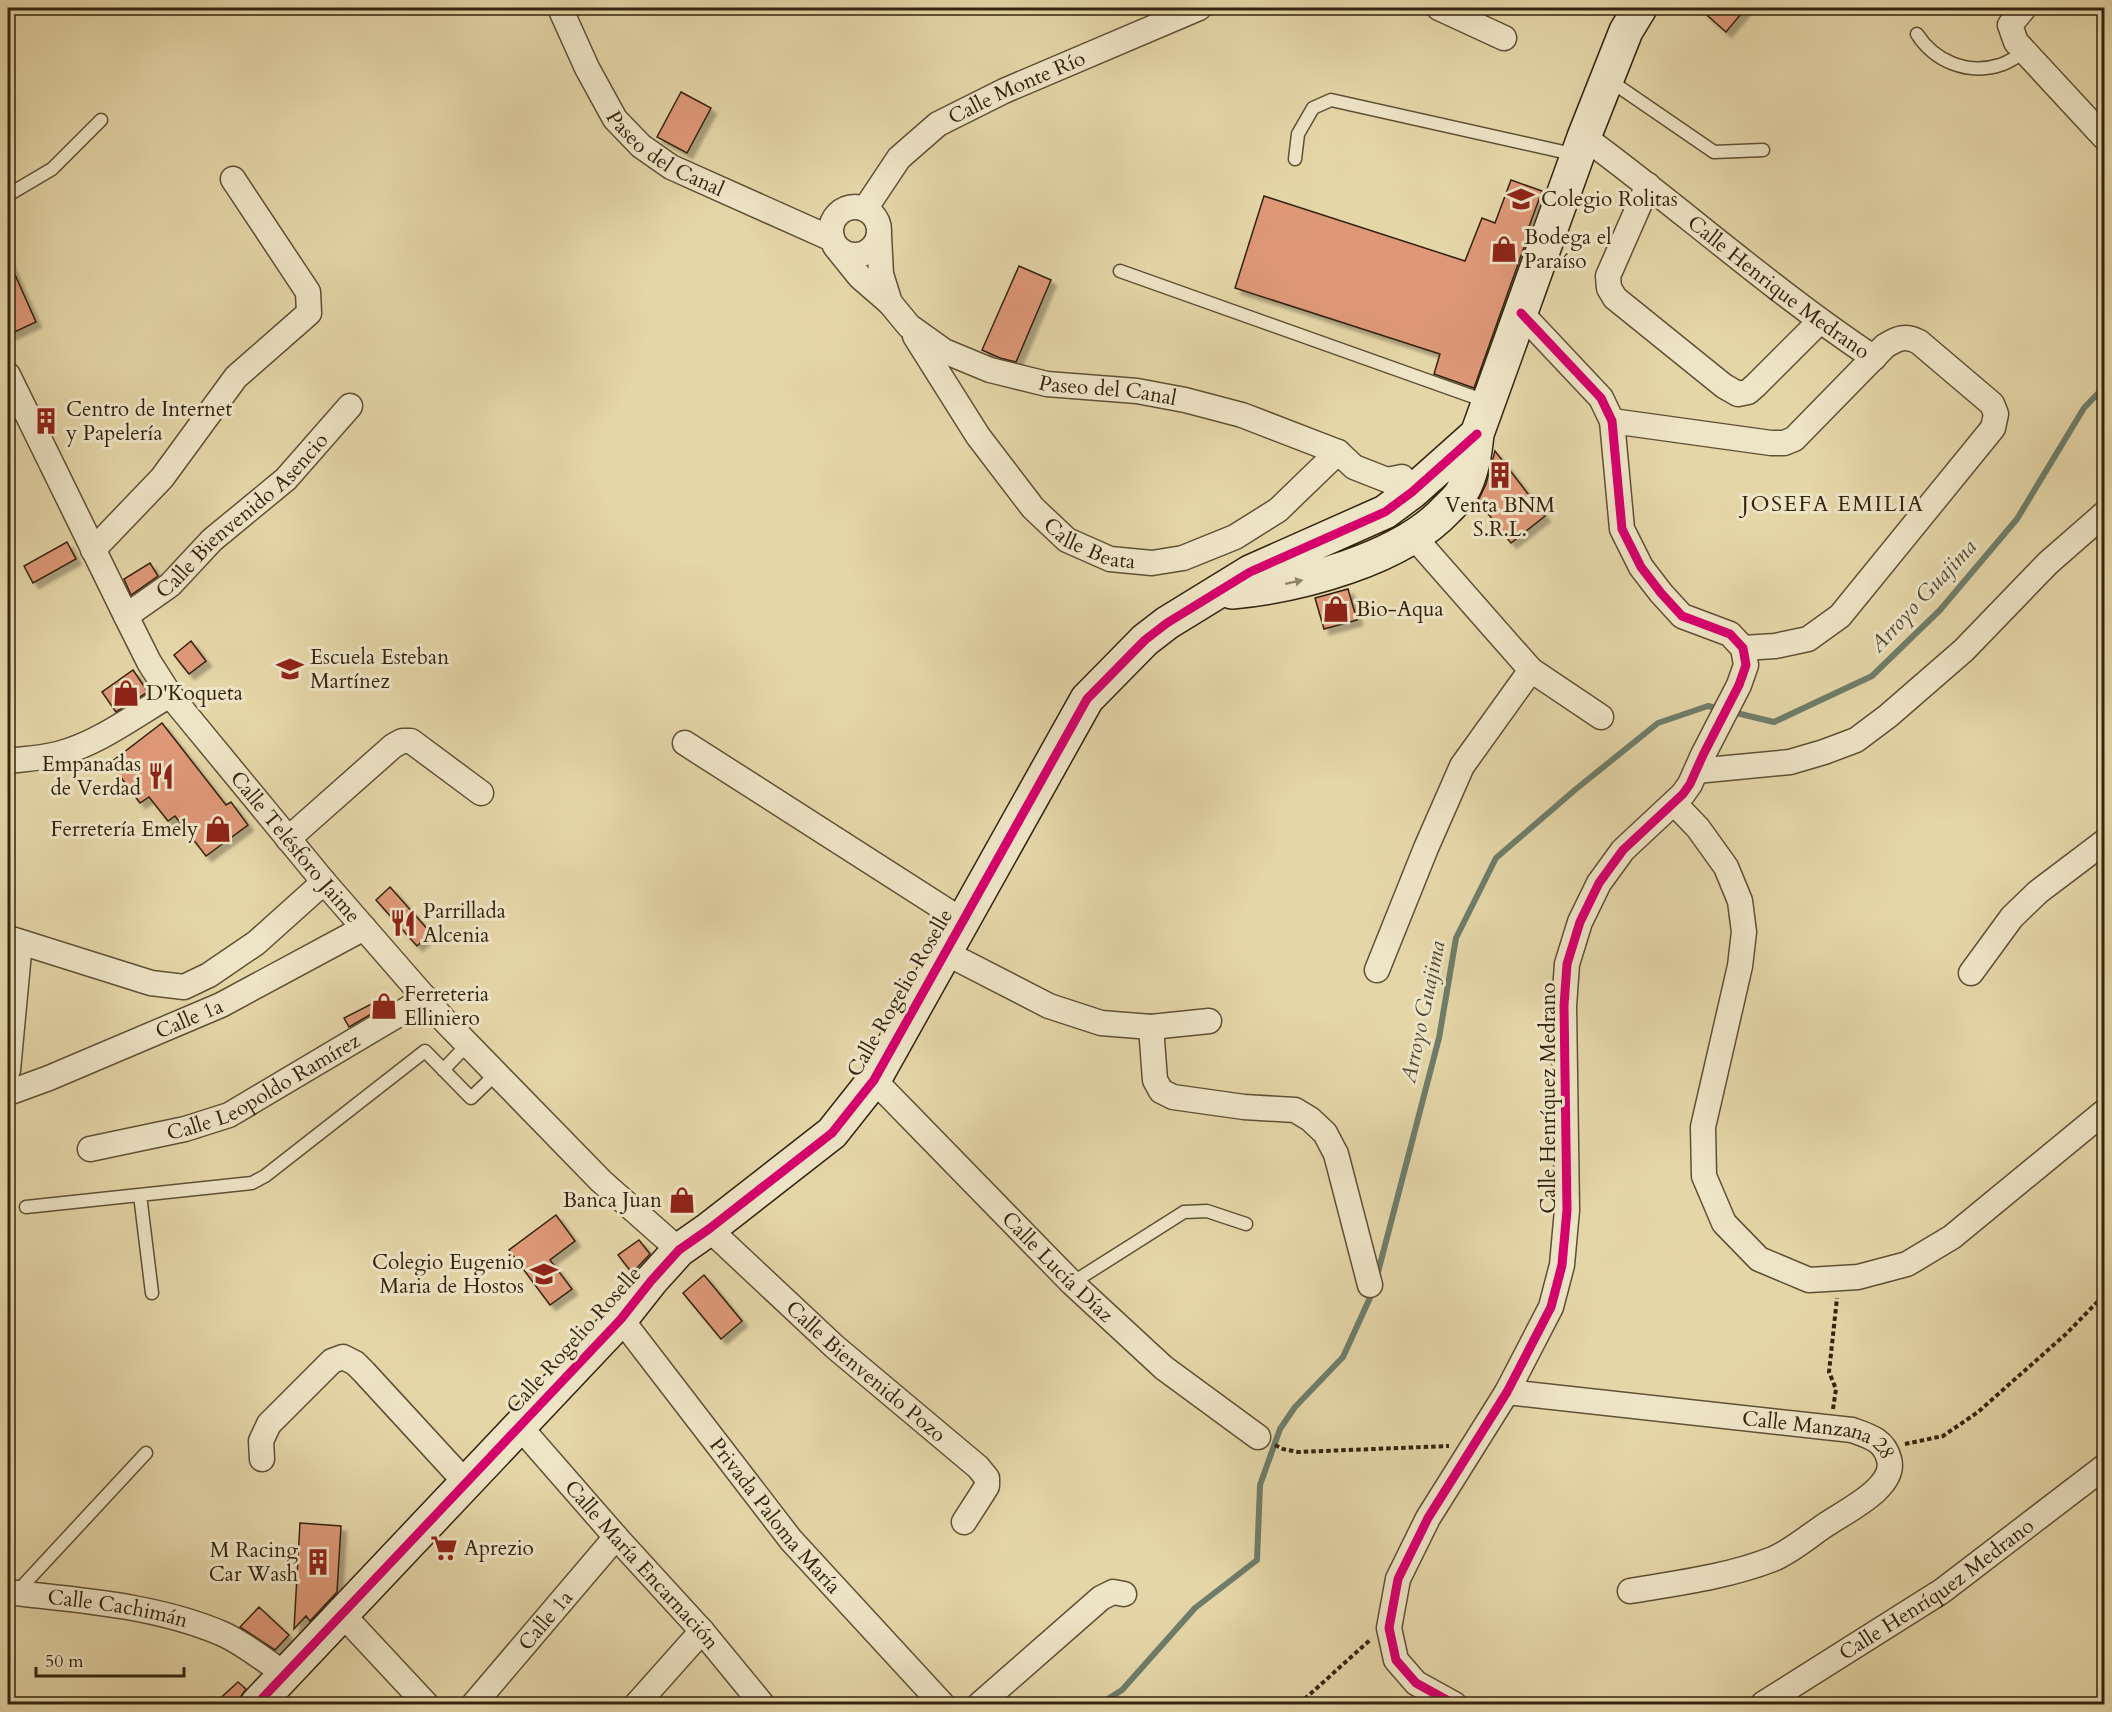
<svg xmlns="http://www.w3.org/2000/svg" width="2112" height="1712" font-family="Cardo,serif">
	<style>
		.lines { fill: none; stroke-linecap: round; stroke-linejoin: round }
		.stream { stroke: #6e7d6a; stroke-width: 6 }
		.building { fill: #de9878; stroke: #33240f; stroke-width: 1.5; filter: url(#shadow) }
		.lane-casing { stroke: #605035; stroke-width: 15 }
		.street-casing { stroke: #605035; stroke-width: 27 }
		.secondary-casing { stroke: #33240f; stroke-width: 36 }
		.path { stroke: #33240f; stroke-width: 4; stroke-dasharray: 4.5 3; stroke-linecap: butt }
		.lane { stroke: #eee4c6; stroke-width: 12 }
		.street { stroke: #eee4c6; stroke-width: 24 }
		.secondary { stroke: #eee4c6; stroke-width: 33 }
		.cycleway-casing { stroke: #eee4c6; stroke-width: 13 }
		.cycleway { stroke: #d6006c; stroke-width: 9 }
		.oneway { fill: #90846a }
		.labels { text-anchor: middle; dominant-baseline: central; stroke-width: 6; stroke-linejoin: round; paint-order: stroke }
		.street-label { font-size: 21px; fill: #33240f; stroke: #eee4c6 }
		.poi-label { font-size: 21px; fill: #33240f; stroke: #eee4c6; text-anchor: start }
		.neighbourhood-label { font-size: 22px; letter-spacing: 1.5px; fill: #33240f; stroke: #eee4c6 }
		.water-label { font-size: 22px; font-style: italic; fill: #4c4935; stroke: #eee4c6 }
	</style>
	<defs>
		<filter id="shadow"><feDropShadow dx="5.5" dy="5.5" stdDeviation="1.5" flood-color="#0004"/></filter>
	</defs>
	<rect width="100%" height="100%" fill="#e5d6a8"/>
	<filter id="stains"><feTurbulence type="fractalNoise" baseFrequency=".00333" numOctaves="4"/><feColorMatrix values="0 0 0 0 .2 0 0 0 0 .09 0 0 0 0 .02 0 0 0 .5 -.17"/></filter>
	<radialGradient id="worn" r=".72"><stop offset=".6" stop-color="#630" stop-opacity="0"/><stop offset="1" stop-color="#630" stop-opacity=".3"/></radialGradient>
	<g class="lines">
		<path class="stream" d="M1732 712 1774 722 1872 676 1940 610 2017 519 2084 408 2104 387
			M1377 1276 1439 1038 1456 938 1496 858 1576 789 1658 723 1708 706 1719 709
			M1100 1704 1122 1690 1195 1608 1257 1560 1260 1485 1280 1429 1295 1407 1343 1357 1374 1289"/>
	</g>
	<path class="building" d="M1699 8H1746L1726 32Z
		M681 92 711 108 687 153 657 137Z
		M1511 180 1542 191 1526 235 1528 236 1474 388 1434 374 1440 354 1235 288 1264 196 1465 261 1482 218 1495 223Z
		M8 259 36 322 8 335Z
		M1019 266 1051 280 1016 362 1000 358 982 350Z
		M1495 451 1545 516 1511 543 1478 501 1486 484Z
		M67 542 76 559 33 583 24 566Z
		M150 563 158 576 131 595 124 579Z
		M1348 589 1357 620 1324 629 1315 598Z
		M191 641 206 661 189 674 174 655Z
		M133 670 148 692 116 712 102 692Z
		M162 723 226 805 231 802 248 825 206 856 175 816 168 821 149 797 140 803 110 763Z
		M390 887 431 933 417 946 376 900Z
		M387 996 390 1003 349 1027 344 1018Z
		M556 1215 575 1241 550 1260 572 1289 550 1305 509 1250Z
		M639 1240 650 1254 632 1273 618 1255Z
		M704 1275 742 1321 721 1339 683 1293Z
		M300 1523 341 1526 337 1592 310 1621 306 1616 294 1629Z
		M259 1607 289 1635 275 1650 240 1627Z
		M238 1682 246 1689 239 1699V1704H214Z"/>
	<g class="lines">
		<defs>
			<path id="lane" d="M1917 34C1935 62 1968 75 2000 65 2008 63 2017 56 2025 52
				M1609 80 1714 152 1763 150
				M1295 159 1298 134 1313 108 1331 100 1577 155
				M8 195 52 169 101 120
				M1120 271 1488 402
				M443 1070 468 1044
				M140 1195 152 1293
				M26 1207 252 1183 265 1176 425 1051 471 1098 497 1073
				M1072 1283 1184 1212 1207 1211 1246 1224
				M16 1593 146 1453"/>
			<g id="street">
				<path id="s1" d="M560 8 587 68 615 119 641 146 671 167 832 239"/>
				<path d="M1439 8 1504 38"/>
				<path d="M2024 8 2010 25 2016 42 2104 137"/>
				<path id="s2" d="M1584 137C1682 209 1773 291 1874 358"/>
				<path d="M1648 185 1608 276 1609 288 1615 298 1724 386 1738 394 1748 392 1756 385 1819 322"/>
				<circle cx="855" cy="231" r="24"/>
				<path id="s3" d="M865 209 899 158 938 124 1004 91 1199 8"/>
				<path d="M879 236 881 274 890 303"/>
				<path id="s4" d="M835 246 860 277 890 303 909 326 944 351 990 370 1047 384 1137 391 1185 400 1242 415 1338 452 1354 467 1387 480 1402 477"/>
				<path id="s5" d="M915 336 978 436 1033 508 1067 540 1110 559 1152 563 1183 558 1235 537 1278 510 1338 452"/>
				<path id="s6" d="M8 375 126 616 149 662 170 695 324 882 445 1021 601 1181 679 1250"/>
				<path d="M1612 421 1771 443H1784L1794 439 1885 346C1898 338 1905 335 1919 342L1992 404 1996 414 1993 428 1840 616 1808 639 1775 646 1743 648"/>
				<path d="M93 550 162 478 236 377 309 313 308 292 233 179"/>
				<path id="s7" d="M126 616 170 585 212 540 286 479 350 406"/>
				<path d="M1531 670 1601 717"/>
				<path d="M685 743 963 921"/>
				<path d="M8 761C24 759 42 758 58 754 99 743 134 716 170 695"/>
				<path d="M1696 771 1790 762 1824 752 1856 740 1888 716 1964 650 2048 563 2104 514"/>
				<path d="M1674 803 1698 828 1726 867 1740 901 1744 932 1740 966 1703 1127 1704 1176 1724 1223 1759 1259 1809 1280 1858 1277 1907 1264 1952 1237 2104 1112"/>
				<path d="M288 839 393 746 402 741H411L481 793"/>
				<path d="M8 938 151 983 184 987 209 975 256 943 324 882"/>
				<path d="M946 953 1049 1006 1101 1023 1151 1027 1209 1021"/>
				<path d="M1377 970 1426 848 1462 766 1531 670 1414 537"/>
				<path d="M1971 973 2012 917 2038 892 2104 842"/>
				<path d="M1151 1027 1155 1080 1161 1091 1173 1097 1244 1107 1295 1110 1310 1119 1325 1133 1336 1154 1370 1285"/>
				<path d="M8 1070 20 942"/>
				<path id="s8" d="M874 1080 1072 1283 1164 1368 1258 1437"/>
				<path id="s9" d="M8 1093 49 1078 221 1005 364 928"/>
				<path id="s10" d="M90 1149 185 1129 229 1115 426 998"/>
				<path id="s11" d="M709 1229 835 1347 978 1467 987 1478V1486L982 1494 964 1522"/>
				<path id="s12" d="M621 1319 791 1540 942 1704"/>
				<path id="s13" d="M1507 1392 1852 1430C1869 1436 1884 1440 1889 1459 1897 1487 1846 1511 1827 1524 1810 1535 1792 1551 1773 1559 1727 1577 1678 1583 1630 1591"/>
				<path id="s14" d="M520 1427 616 1537 702 1631 762 1704"/>
				<path d="M262 1459 261 1441 269 1424 332 1361 343 1357 355 1363 364 1372 467 1484"/>
				<path id="s15" d="M8 1593H16C86 1601 158 1606 223 1634 245 1644 265 1661 285 1674"/>
				<path d="M343 1615 426 1704"/>
				<path id="s16" d="M474 1704 616 1537"/>
				<path d="M637 1704 702 1631"/>
				<path d="M980 1704 1101 1598 1113 1592 1124 1594"/>
				<path d="M1454 1704 1416 1683 1396 1660 1389 1628 1398 1579 1428 1518 1507 1392 1551 1307 1562 1265 1567 1210 1564 1006 1567 964 1580 922 1599 883 1623 850 1683 794 1690 784 1703 755 1739 685 1746 665 1743 648 1730 634 1682 616 1661 593 1641 567 1622 529 1612 421 1601 398 1521 313"/>
				<path id="s17" d="M1763 1704 1942 1591 2104 1467"/>
			</g>
			<path id="secondary" d="M1232 592C1299 586 1401 559 1447 509 1452 504 1459 498 1462 492 1472 474 1475 454 1477 434L1584 137 1626 31 1640 8
				M257 1704 621 1319 651 1281 679 1250 709 1229 832 1133 874 1080 1087 699 1145 640 1167 623 1250 572 1385 512 1412 492 1477 434"/>
		</defs>
		<use href="#lane" class="lane-casing"/>
		<use href="#street" class="street-casing"/>
		<use href="#secondary" class="secondary-casing"/>
		<path class="path" d="M1833 1409 1836 1389 1829 1372 1837 1298
			M1905 1444 1943 1436 1978 1412 2066 1334 2104 1295
			M1275 1445 1283 1449 1298 1452 1449 1446
			M1299 1704 1370 1640"/>
		<use href="#lane" class="lane"/>
		<use href="#street" class="street"/>
		<use href="#secondary" class="secondary"/>
		<defs>
			<path id="cycleway" d="M257 1704 621 1319 651 1281 679 1250 709 1229 832 1133 874 1080 1087 699 1145 640 1167 623 1250 572 1385 512 1412 492 1477 434
				M1454 1704 1416 1683 1396 1660 1389 1628 1398 1579 1428 1518 1507 1392 1551 1307 1562 1265 1567 1210 1564 1006 1567 964 1580 922 1599 883 1623 850 1683 794 1690 784 1703 755 1739 685 1746 665 1743 648 1730 634 1682 616 1661 593 1641 567 1622 529 1612 421 1601 398 1521 313"/>
		</defs>
		<use href="#cycleway" class="cycleway-casing"/>
		<use href="#cycleway" class="cycleway"/>
	</g>
	<defs><path id="oneway-solid" d="M-6-.8H1V-3.2L6.5 0L1 3.2V.8H-6Z" transform="scale(1.5)"/></defs>
	<use class="oneway" href="#oneway-solid" transform="translate(1294 582) rotate(-12)"/>
	<defs>
		<symbol id="school-bare" viewBox="-9 -9 18 18"><path d="M0-5L7-2L0 1L-7-2ZM-4 1L0 2.5L4 1V4Q0 6-4 4Z" fill="#8f2418" stroke="#eee4c6" stroke-width="2.5" paint-order="stroke"/></symbol>
		<symbol id="shop-bare" viewBox="-9 -9 18 18"><path d="M-5-2.5h2.3a2.7 3.5 0 0 1 5.4 0H5L5.5 6h-11ZM-1.5-2.5h3a1.5 2.3 0 0 0-3 0Z" fill="#8f2418" stroke="#eee4c6" stroke-width="2.5" paint-order="stroke"/></symbol>
		<symbol id="building-bare" viewBox="-9 -9 18 18"><path d="M-4-6H4V6H1V3H-1V6H-4ZM-2.5-4.3h1.7v1.8h-1.7ZM.8-4.3h1.7v1.8H.8ZM-2.5-1h1.7V.8h-1.7ZM.8-1h1.7V.8H.8Z" fill="#8f2418" stroke="#eee4c6" stroke-width="2.5" paint-order="stroke"/></symbol>
		<symbol id="restaurant-bare" viewBox="-9 -9 18 18"><path d="M-5-6h1v4h1v-4h1v4h1v-4h1v5L-1.5 .5V6h-2V.5L-5-1ZM5-6V6H3V1.5H1.5Q1.5-4 5-6Z" fill="#8f2418" stroke="#eee4c6" stroke-width="2.5" paint-order="stroke"/></symbol>
		<symbol id="supermarket-bare" viewBox="-9 -9 18 18"><path d="M-6-5.5h2.5l.6 2H6L4.5 2H-2.5L-4.4-4H-6ZM-1.5 3.2a1.3 1.3 0 1 0 .1 0ZM3 3.2a1.3 1.3 0 1 0 .1 0Z" fill="#8f2418" stroke="#eee4c6" stroke-width="2.5" paint-order="stroke"/></symbol>
	</defs>
	<g fill-rule="evenodd">
		<use href="#school-bare" x="1502" y="180" width="38" height="38"/>
		<use href="#shop-bare" x="1485" y="230" width="38" height="38"/>
		<use href="#building-bare" x="27" y="402" width="38" height="38"/>
		<use href="#building-bare" x="1481" y="456" width="38" height="38"/>
		<use href="#shop-bare" x="1317" y="590" width="38" height="38"/>
		<use href="#school-bare" x="271" y="650" width="38" height="38"/>
		<use href="#shop-bare" x="107" y="674" width="38" height="38"/>
		<use href="#restaurant-bare" x="142" y="757" width="38" height="38"/>
		<use href="#shop-bare" x="199" y="810" width="38" height="38"/>
		<use href="#restaurant-bare" x="384" y="904" width="38" height="38"/>
		<use href="#shop-bare" x="365" y="987" width="38" height="38"/>
		<use href="#shop-bare" x="663" y="1181" width="38" height="38"/>
		<use href="#school-bare" x="525" y="1255" width="38" height="38"/>
		<use href="#supermarket-bare" x="425" y="1529" width="38" height="38"/>
		<use href="#building-bare" x="299" y="1543" width="38" height="38"/>
	</g>
	<g class="labels">
		<g class="street-label">
			<text stroke="none"><textPath href="#s3" startOffset="200">Calle Monte Río</textPath></text>
			<text stroke="none"><textPath href="#s1" startOffset="186">Paseo del Canal</textPath></text>
			<text stroke="none"><textPath href="#s2" startOffset="246">Calle Henrique Medrano</textPath></text>
			<text stroke="none"><textPath href="#s4" startOffset="322">Paseo del Canal</textPath></text>
			<text stroke="none"><textPath href="#s7" startOffset="154">Calle Bienvenido Asencio</textPath></text>
			<text stroke="none"><textPath href="#s5" startOffset="278">Calle Beata</textPath></text>
			<text stroke="none"><textPath href="#s6" startOffset="556">Calle Telésforo Jaime</textPath></text>
			<text transform="translate(900 993) rotate(-60)">Calle Rogelio Roselle</text>
			<text stroke="none"><textPath href="#s9" startOffset="196">Calle 1a</textPath></text>
			<text stroke="none"><textPath href="#s10" startOffset="186">Calle Leopoldo Ramírez</textPath></text>
			<text transform="translate(1548 1098) rotate(-90)">Calle Henríquez Medrano</text>
			<text stroke="none"><textPath href="#s8" startOffset="262">Calle Lucía Díaz</textPath></text>
			<text transform="translate(574 1340) rotate(-48)">Calle Rogelio Roselle</text>
			<text stroke="none"><textPath href="#s11" startOffset="212">Calle Bienvenido Pozo</textPath></text>
			<text stroke="none"><textPath href="#s13" startOffset="316">Calle Manzana 28</textPath></text>
			<text stroke="none"><textPath href="#s12" startOffset="250">Privada Paloma María</textPath></text>
			<text stroke="none"><textPath href="#s14" startOffset="184">Calle María Encarnación</textPath></text>
			<text stroke="none"><textPath href="#s17" startOffset="208">Calle Henríquez Medrano</textPath></text>
			<text stroke="none"><textPath href="#s15" startOffset="111">Calle Cachimán</textPath></text>
			<text stroke="none"><textPath href="#s16" startOffset="110">Calle 1a</textPath></text>
		</g>
		<g class="poi-label">
			<text x="1541" y="199">Colegio Rolitas</text>
			<text x="1524" y="237">Bodega el<tspan x="1524" dy="24">Paraíso</tspan></text>
			<text x="66" y="409">Centro de Internet<tspan x="66" dy="24">y Papelería</tspan></text>
			<text x="1500" y="505" text-anchor="middle">Venta BNM<tspan x="1500" dy="24">S.R.L.</tspan></text>
			<text x="1356" y="609">Bio-Aqua</text>
			<text x="310" y="657">Escuela Esteban<tspan x="310" dy="24">Martínez</tspan></text>
			<text x="146" y="693">D'Koqueta</text>
			<text x="141" y="764" text-anchor="end">Empanadas<tspan x="141" dy="24">de Verdad</tspan></text>
			<text x="198" y="829" text-anchor="end">Ferretería Emely</text>
			<text x="423" y="911">Parrillada<tspan x="423" dy="24">Alcenia</tspan></text>
			<text x="404" y="994">Ferreteria<tspan x="404" dy="24">Elliniero</tspan></text>
			<text x="662" y="1200" text-anchor="end">Banca Juan</text>
			<text x="524" y="1262" text-anchor="end">Colegio Eugenio<tspan x="524" dy="24">Maria de Hostos</tspan></text>
			<text x="464" y="1548">Aprezio</text>
			<text x="298" y="1550" text-anchor="end">M Racing<tspan x="298" dy="24">Car Wash</tspan></text>
		</g>
		<g class="neighbourhood-label">
			<text x="1833" y="504">JOSEFA EMILIA</text>
		</g>
		<g class="water-label">
			<text transform="translate(1923 596) rotate(-47)">Arroyo Guajima</text>
			<text transform="translate(1423 1012) rotate(-78)">Arroyo Guajima</text>
		</g>
	</g>
	<rect width="2112" height="1712" fill="none" stroke="#e5d6a8" stroke-width="30"/>
	<rect x="9" y="9" width="2094" height="1694" fill="none" stroke="#33240f" stroke-width="3"/>
	<rect x="15" y="15" width="2082" height="1682" fill="none" stroke="#33240f" stroke-width="1.5"/>
	<path d="M36 1667v9h148v-9" fill="none" stroke="#33240f" stroke-width="3"/>
	<text x="45" y="1667" font-size="18" fill="#33240f" stroke="#eee4c6" stroke-width="4.5" paint-order="stroke">50 m</text>
	<rect width="100%" height="100%" filter="url(#stains)"/>
	<rect width="100%" height="100%" fill="url(#worn)"/>
</svg>
